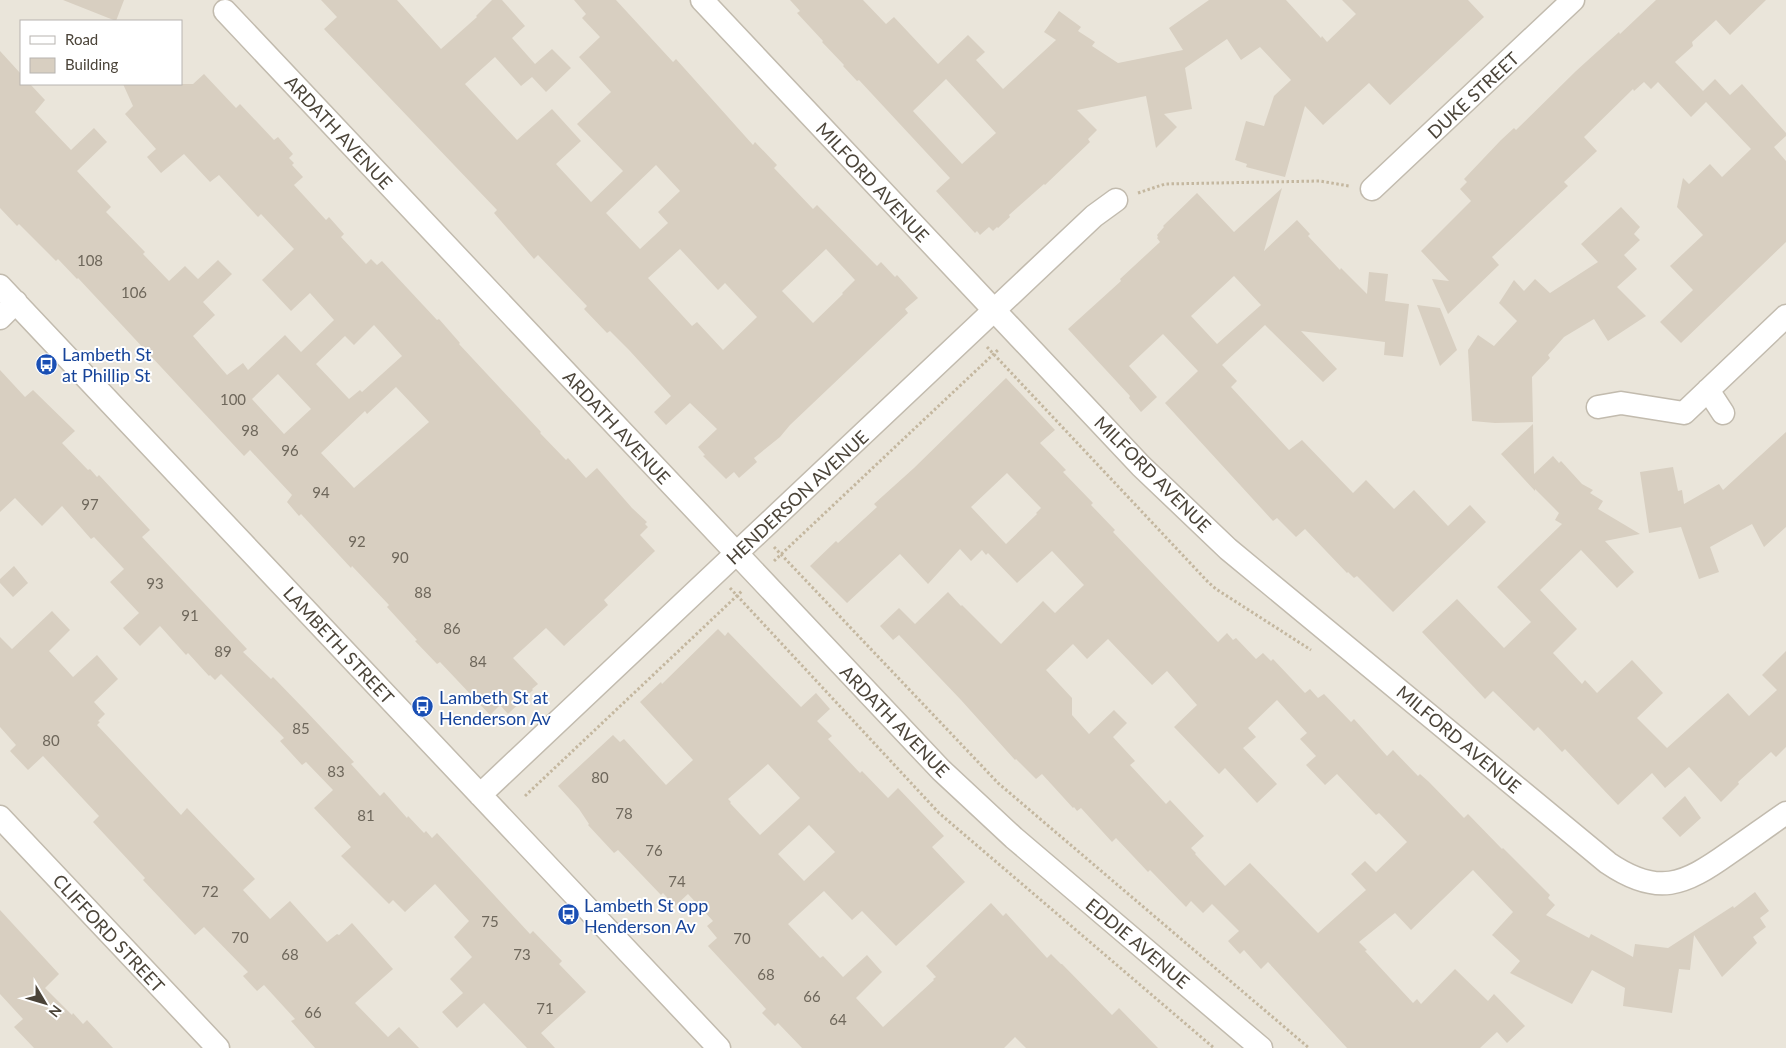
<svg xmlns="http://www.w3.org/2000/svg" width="1786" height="1048" font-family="Lato,sans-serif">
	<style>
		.residential { fill: #eae5da; fill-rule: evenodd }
		.building { fill: #d8cfc1; fill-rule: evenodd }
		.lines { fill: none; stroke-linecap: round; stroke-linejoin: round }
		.minor-casing { stroke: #c2bbae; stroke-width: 25 }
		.path { stroke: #c4b79f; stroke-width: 3; stroke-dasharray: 2.5 2.5; stroke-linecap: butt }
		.minor { stroke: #fff; stroke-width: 22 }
		.labels { text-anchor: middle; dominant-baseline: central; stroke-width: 4; stroke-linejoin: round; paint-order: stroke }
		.number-label { font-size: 15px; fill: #6e675b }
		.street-label { font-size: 18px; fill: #4b4439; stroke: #fff }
		.transit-label { font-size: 18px; fill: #164399; stroke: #fff; text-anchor: start }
	</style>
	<rect width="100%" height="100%" fill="#f6f3ec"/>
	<path class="residential" d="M0 0H1786V1048H0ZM21 21H181V84H21Z"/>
	<path class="building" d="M63 0H124L116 21Z
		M321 0H397L441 49 477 17 476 16 492 0H502L525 26 512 38 535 64 552 49 571 68 546 92 532 77 521 86 495 57 465 84 517 140 552 109 581 141 556 164 591 202 623 171 577 124 611 92 579 57 600 37 582 18 586 14 574 0H616L673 62 676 59 753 145 755 142 777 165 774 168 813 209 817 205 877 266 881 262 895 277 897 275 918 298 905 309 908 313 790 425 780 437 754 458 757 462 739 478 734 472 726 479 703 456 705 455 698 447 717 429 690 403 666 425 654 412 671 396 629 350 610 331 607 333 584 309 587 306 538 255 534 259 494 213 497 210 324 29 337 17ZM656 165 680 191 658 212 668 223 640 249 606 213ZM680 249 718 290 725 283 757 317 723 350 697 322 692 326 648 278ZM826 249 855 280 842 293 843 294 813 323 782 291Z
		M790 0H863L886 24 894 17 938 64 968 35 985 52 976 60 1003 89 1056 40 1044 32 1059 11 1081 27 1078 31 1095 42 1092 46 1118 63 1183 50 1169 28 1209 0H1286L1321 38 1322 36 1327 42 1356 14 1342 0H1468L1484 17 1390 105 1369 83 1323 125 1305 106 1285 177 1246 167 1247 164 1235 160 1246 121 1264 126 1274 96 1291 80 1260 47 1241 60 1227 39 1185 68 1192 109 1164 114 1177 127 1156 148 1146 96 1077 110 1097 130 1088 139 1090 142 1045 185 1044 184 1009 215 1010 217 998 228 997 227 993 231 989 227 980 235 977 231 975 233 936 191 950 178 859 80 857 81 843 66 844 65 822 42 823 41 797 13 800 11ZM946 79 996 133 962 164 913 111Z
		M1656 0H1766L1730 35 1716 20 1692 42 1693 46 1675 62 1703 91 1715 79 1730 95 1742 84 1786 133V136L1774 147 1786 161V242L1681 343 1660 322 1693 290 1670 266 1703 235 1677 207 1683 178 1689 184 1710 164 1722 177 1751 149 1706 102 1691 117 1658 82 1651 89 1644 82 1634 91 1633 89 1584 137 1597 151 1564 182 1568 186 1492 257 1499 265 1448 314 1432 279 1449 281 1421 251 1471 201 1460 189 1467 182 1464 179 1501 140 1514 128 1516 130 1576 71 1619 32 1620 34Z
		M0 51 21 74V84H30L45 100 35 112 71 150 94 128 107 142 77 171 111 207 106 212 145 252 143 254 169 281 185 266 198 279 218 260 232 274 203 302 215 315 193 336 227 375 243 363 248 370 285 335 301 352 334 320 310 293 291 311 262 280 294 249 261 214 258 217 219 175 210 182 184 154 161 173 147 157 156 149 125 114 133 106 123 84H193L204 74 236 108 240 104 274 140 278 137 293 154 289 158 294 163 292 165 303 177 294 185 326 220 329 217 344 234 341 237 366 264 371 259 377 265 382 261 437 320 439 319 460 343 459 344 541 432 540 433 566 460 568 458 586 478 597 468 632 508 647 522 645 524 648 527 640 535 655 551 604 600 608 605 564 646 546 628 513 658 538 684 532 689 533 690 508 714 500 705 490 715 440 662 437 664 415 641 417 640 387 607 389 605 352 566 351 568 301 514 299 516 287 502 292 495 250 450 244 456 78 278 77 279 58 259 56 261 19 224 17 226 0 208ZM374 325 402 356 362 392 360 390 349 399 316 364 345 336 354 345ZM278 374 311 409 284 434 252 399ZM396 387 429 422 354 488 321 453 365 411 367 414Z
		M1282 188 1264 251 1297 220 1310 234 1308 236 1340 270 1341 268 1367 294 1369 272 1388 274 1385 301 1409 304 1403 357 1384 355 1385 342 1301 331 1337 369 1323 382 1265 325 1222 365 1237 381 1231 387 1289 450 1302 440 1353 493 1366 480 1394 509 1414 490 1448 526 1470 505 1486 522 1393 612 1357 576 1354 578 1348 572 1347 573 1305 529 1296 537 1277 518 1273 521 1165 403 1198 371 1163 334 1129 366 1157 397 1141 412 1129 398 1130 396 1068 329 1121 281 1120 279 1160 242 1157 238 1158 237 1157 235 1164 227 1163 226 1197 193 1234 232ZM1234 276 1261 305 1217 344 1191 316Z
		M1621 207 1640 227 1634 234 1640 240 1624 255 1637 269 1617 287 1646 316 1608 341 1594 319 1564 337 1548 355 1550 358 1532 377 1533 422 1495 423 1472 421 1468 350 1478 335 1494 346 1517 321 1499 303 1514 280 1524 291 1535 279 1550 293 1598 262 1581 244Z
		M1417 305 1440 308 1457 350 1440 366Z
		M0 370 25 397 33 390 75 431 62 443 88 470 90 469 97 477 99 475 150 530 142 537 247 649 243 652 271 679 273 677 305 710 354 762 351 764 380 796 384 792 407 818 408 816 424 833 426 831 432 838 437 833 530 934 533 931 562 961 559 964 586 992 541 1033 555 1048H527L484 1003 457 1028 442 1012 463 993 450 979 472 957 454 937 469 921 435 884 405 912 393 900 389 904 341 856 351 847 314 808 333 790 306 762 302 765 280 741 284 738 221 674 215 680 210 675 209 676 188 653 186 655 160 626 140 646 123 628 139 613 110 582 124 569 94 537 91 539 62 506 42 526 15 498 0 512Z
		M1006 378 1055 430 1040 443 1066 470 1063 472 1093 503 1091 505 1115 530 1113 532 1218 642 1227 633 1233 640 1236 638 1256 659 1263 653 1271 661 1273 659 1305 693 1310 689 1318 698 1324 694 1351 722 1354 719 1387 756 1393 750 1418 776 1420 774 1429 782 1464 818 1468 814 1502 849 1503 848 1550 895 1548 898 1555 905 1546 915 1589 938 1591 934 1633 957 1635 944 1668 948 1733 906 1734 908 1755 892 1769 911 1760 918 1766 927 1753 937 1757 943 1722 977 1694 935 1690 970 1679 969 1672 1013 1623 1006 1625 988 1592 970 1572 1004 1510 973 1520 961 1492 935 1513 912 1473 870 1411 930 1395 913 1359 942 1367 950 1365 951 1413 1003 1417 999 1421 1004 1455 969 1488 1001 1494 994 1525 1026 1507 1043 1497 1032 1480 1048H1347L1268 962 1261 969 1244 950 1240 954 1228 941 1239 931 1212 904 1203 913 1191 901 1186 907 1150 870 1148 872 1116 838 1112 842 1081 808 1077 811 1074 807 1073 808 1042 774 1036 779 1016 759 1015 760 961 700 899 635 893 640 880 626 899 608 915 624 948 592 961 606 962 605 1001 644 1043 601 1055 613 1084 585 1052 551 1017 583 988 553 986 555 982 550 971 561 960 549 928 584 900 554 847 603 810 566 836 541 838 543 877 507 874 504 914 468ZM1007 473 1041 508 1036 513 1037 514 1006 544 971 507ZM1108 639 1152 685 1167 671 1197 705 1174 727 1219 774 1225 768 1257 803 1277 784 1243 748 1256 737 1248 728 1277 700 1307 733 1300 739 1316 756 1306 765 1325 785 1337 774 1376 815 1379 813 1407 842 1376 872 1365 861 1351 874 1366 890 1318 933 1250 863 1225 886 1195 854 1196 853 1191 848 1204 836 1170 800 1166 804 1130 765 1135 761 1113 737 1127 723 1114 710 1089 734 1072 715V698L1046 670 1073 644 1087 659Z
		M1533 424 1534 474 1553 456 1559 463 1561 461 1582 484 1593 490 1590 493 1603 501 1598 509 1640 534 1605 541 1634 572 1617 588 1581 550 1540 590 1577 629 1553 653 1582 684 1585 680 1597 693 1632 660 1663 693 1637 718 1667 748 1728 693 1749 716 1777 690 1762 675 1786 651V747L1776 757 1771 752 1738 782 1739 784 1721 802 1689 767 1665 788 1652 773 1618 805 1565 749 1562 752 1538 727 1534 731 1493 691 1485 699 1422 632 1457 599 1504 648 1531 622 1497 587 1562 524 1555 520 1559 513 1535 489V491L1501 454Z
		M1786 432V527L1764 547 1752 524 1710 547 1719 572 1699 579 1681 527 1649 533 1640 472 1673 467 1678 491 1682 490 1684 504 1719 484 1723 490Z
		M14 566 28 583 13 597 0 583V579Z
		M52 611 70 630 49 651 73 677 97 655 118 679 94 702 105 714 98 721 100 722 97 725 181 815 187 808 255 879 243 890 270 919 290 901 327 942 337 934 339 935 352 923 393 969 355 1003 388 1037 399 1027 419 1048H315L291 1021 295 1019 264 985 257 991 243 976 248 972 204 927 195 935 143 880 145 878 93 822 99 816 43 756 28 770 10 751 16 745 0 727V637L12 649Z
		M718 629 725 636 728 632 801 707 816 693 830 709 817 721 832 736 828 739 860 773 862 771 888 798 898 788 944 836 932 847 965 882 896 946 862 911 852 920 824 891 788 924 820 958 823 956 843 977 867 955 882 972 856 998 883 1027 934 980 933 979 936 977 926 966 991 903 1003 916 1006 913 1047 958 1051 954 1061 964H1062L1112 1015 1119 1008 1158 1048H1026L1015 1037 1004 1048H802L778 1023 775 1026 762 1013 766 1009 708 946 717 938 707 926 713 921 688 894 675 906 663 893 661 895 618 850 614 853 588 825 589 824 579 809 558 786 613 735 620 742 624 739 666 785 693 760 640 702 661 682 662 684ZM768 764 800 798 760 835 730 803 731 802 728 799ZM809 825 835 852 804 881 778 854Z
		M1685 796 1701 818 1680 837 1662 818Z
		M0 910 59 974 45 988 72 1015 73 1013 83 1024 87 1020 113 1048H34L14 1027 23 1019 0 994Z"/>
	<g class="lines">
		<defs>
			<path id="minor" d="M702 0 1141 466 1228 549 1608 863C1658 897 1684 885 1729 853 1748 840 1767 826 1786 813
				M225 11 941 770 1014 838 1261 1048
				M1372 189 1573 0
				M0 286 719 1048
				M0 318 16 302
				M1708 390 1723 413
				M1598 407 1621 403 1684 413 1786 316
				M480 795 1094 216 1116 200
				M0 817 218 1048"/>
		</defs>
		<use href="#minor" class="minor-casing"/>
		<path class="path" d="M1138 193 1165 184 1320 181 1349 186
			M987 347 1208 582 1216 589 1311 650
			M774 547 998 783 1309 1048
			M774 561 999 349
			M730 588 939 813 1214 1048
			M525 796 742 591"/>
		<use href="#minor" class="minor"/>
	</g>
	<defs>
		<symbol id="bus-disc" viewBox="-11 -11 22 22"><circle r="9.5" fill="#1a4fb4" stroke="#fff"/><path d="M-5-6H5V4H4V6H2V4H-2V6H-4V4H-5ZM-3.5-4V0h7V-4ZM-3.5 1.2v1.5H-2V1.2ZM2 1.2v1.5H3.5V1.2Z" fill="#fff"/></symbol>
	</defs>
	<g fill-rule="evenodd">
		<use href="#bus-disc" x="34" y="352" width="25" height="25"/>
		<use href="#bus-disc" x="410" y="694" width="25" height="25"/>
		<use href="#bus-disc" x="556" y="902" width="25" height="25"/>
	</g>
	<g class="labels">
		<g class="number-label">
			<text x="90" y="260">108</text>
			<text x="134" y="292">106</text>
			<text x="233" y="399">100</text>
			<text x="250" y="430">98</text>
			<text x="290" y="450">96</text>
			<text x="321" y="492">94</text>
			<text x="90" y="504">97</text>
			<text x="357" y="541">92</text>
			<text x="400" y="557">90</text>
			<text x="155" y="583">93</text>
			<text x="423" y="592">88</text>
			<text x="190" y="615">91</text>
			<text x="452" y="628">86</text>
			<text x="223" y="651">89</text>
			<text x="478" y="661">84</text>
			<text x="301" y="728">85</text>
			<text x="51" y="740">80</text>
			<text x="336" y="771">83</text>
			<text x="600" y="777">80</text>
			<text x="624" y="813">78</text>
			<text x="366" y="815">81</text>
			<text x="654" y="850">76</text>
			<text x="677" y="881">74</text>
			<text x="210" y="891">72</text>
			<text x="490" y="921">75</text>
			<text x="240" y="937">70</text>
			<text x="742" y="938">70</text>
			<text x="290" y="954">68</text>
			<text x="522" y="954">73</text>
			<text x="766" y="974">68</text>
			<text x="812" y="996">66</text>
			<text x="545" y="1008">71</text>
			<text x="313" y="1012">66</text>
			<text x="838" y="1019">64</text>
		</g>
		<g class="street-label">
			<text transform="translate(1473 95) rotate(-43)">DUKE STREET</text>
			<text transform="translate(339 132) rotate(47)">ARDATH AVENUE</text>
			<text transform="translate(873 182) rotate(47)">MILFORD AVENUE</text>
			<text transform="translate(617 427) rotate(47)">ARDATH AVENUE</text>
			<text transform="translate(1153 474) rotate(45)">MILFORD AVENUE</text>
			<text transform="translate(797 497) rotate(-43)">HENDERSON AVENUE</text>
			<text transform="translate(339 645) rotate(47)">LAMBETH STREET</text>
			<text transform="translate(895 721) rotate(46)">ARDATH AVENUE</text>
			<text transform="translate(1459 739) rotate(40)">MILFORD AVENUE</text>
			<text transform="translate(109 933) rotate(47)">CLIFFORD STREET</text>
			<text transform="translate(1138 943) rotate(40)">EDDIE AVENUE</text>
		</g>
		<g class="transit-label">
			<text x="62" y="354">Lambeth St<tspan x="62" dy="21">at Phillip St</tspan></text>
			<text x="439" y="697">Lambeth St at<tspan x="439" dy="21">Henderson Av</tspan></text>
			<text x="584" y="905">Lambeth St opp<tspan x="584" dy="21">Henderson Av</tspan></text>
		</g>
	</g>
	<rect x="20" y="20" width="162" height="65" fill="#ffffff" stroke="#b7b4b0"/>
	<rect x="30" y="36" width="25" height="8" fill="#ffffff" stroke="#b7b4b0"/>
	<text x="65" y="45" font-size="15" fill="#4b4439">Road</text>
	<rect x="30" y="58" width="25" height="15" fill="#d8cfc1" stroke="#b7b4b0"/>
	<text x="65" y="70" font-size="15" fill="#4b4439">Building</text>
	<g transform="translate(45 1003) rotate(128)" stroke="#ffffff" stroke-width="4" paint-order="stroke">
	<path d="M0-4L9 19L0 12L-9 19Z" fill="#4b4439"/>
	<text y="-8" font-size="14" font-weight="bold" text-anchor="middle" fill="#4b4439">N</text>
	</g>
</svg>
